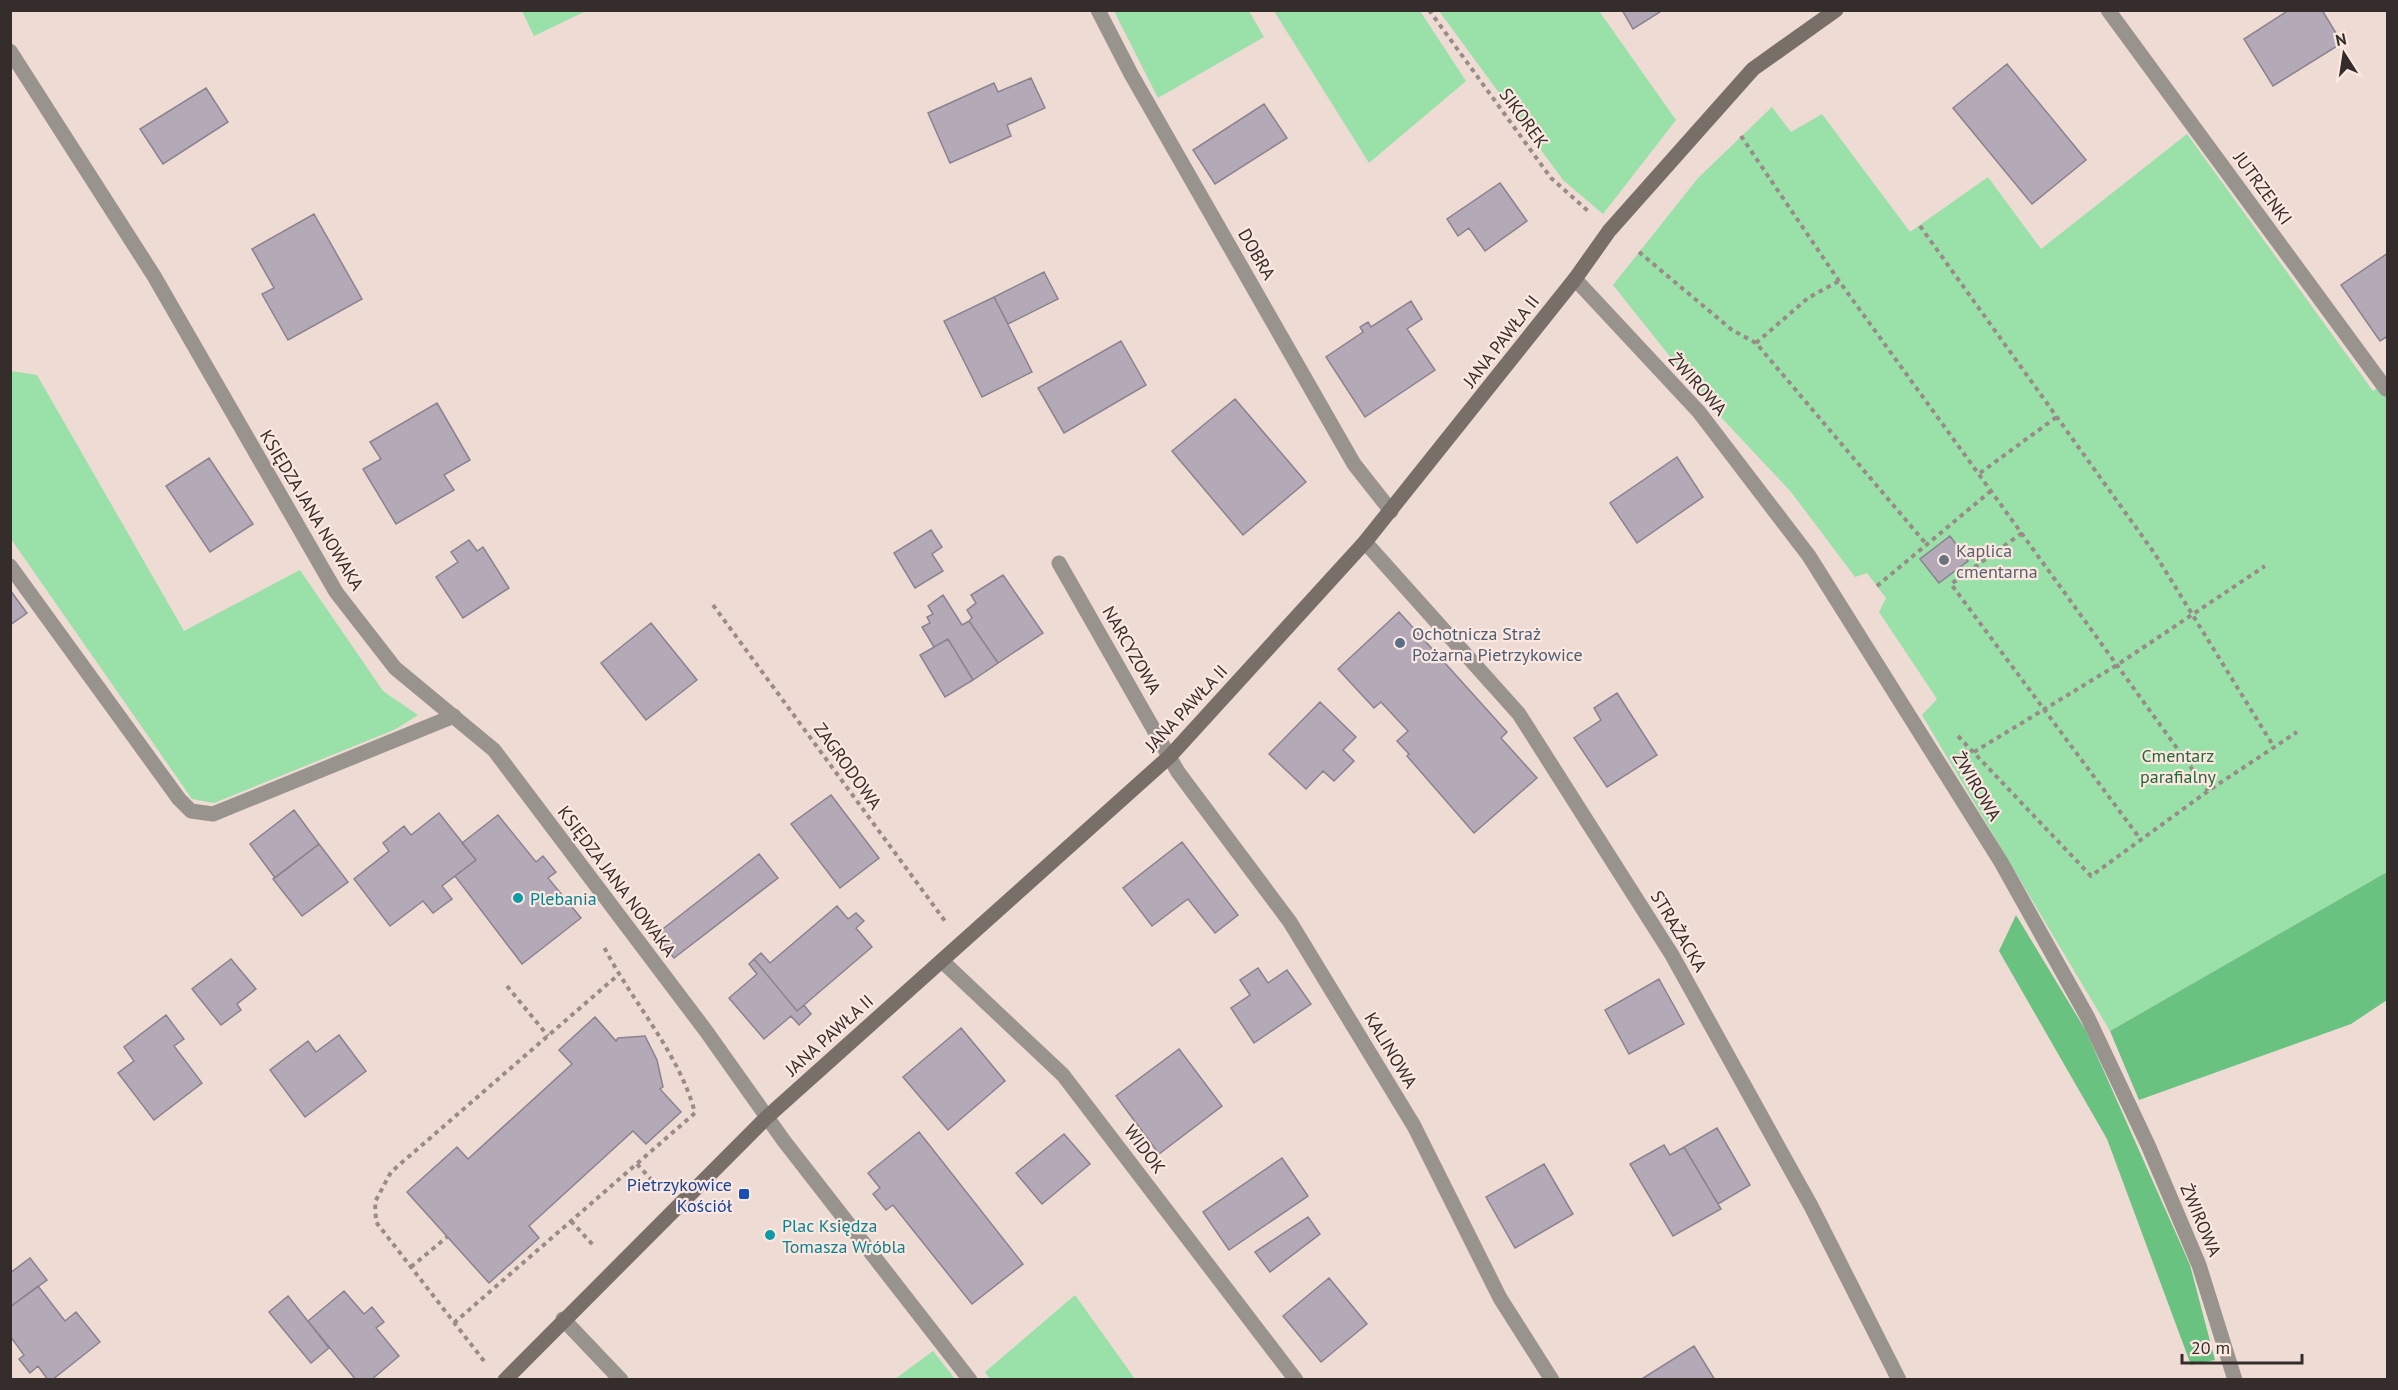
<svg xmlns="http://www.w3.org/2000/svg" width="2398" height="1390" font-family="'PT Sans',sans-serif">
	<style>
		.green { fill: #99e0a9 }
		.forest { fill: #69c280 }
		.building { fill: #b3a9b7; stroke: #8b828f; stroke-width: 1.5 }
		.lines { fill: none; stroke-linecap: round; stroke-linejoin: round }
		.path { stroke: #998b87; stroke-width: 4; stroke-dasharray: 4.5 4.5; stroke-linecap: butt }
		.lane { stroke: #99938e; stroke-width: 15 }
		.street { stroke: #99938e; stroke-width: 15 }
		.secondary { stroke: #786f68; stroke-width: 15 }
		.worship-dot { fill: #6b7280; stroke: #fbe8e1; stroke-width: 2 }
		.service-dot { fill: #5c6f8a; stroke: #fbe8e1; stroke-width: 2 }
		.culture-dot { fill: #0f9aa8; stroke: #fbe8e1; stroke-width: 2 }
		.transit-dot { fill: #1a4fb4; stroke: #fbe8e1; stroke-width: 2 }
		.labels { text-anchor: middle; dominant-baseline: central; stroke-width: 4.5; stroke-linejoin: round; paint-order: stroke }
		.street-label { font-size: 18px; fill: #342d2b; stroke: #fbe8e1 }
		.worship-label { font-size: 18px; fill: #5b616d; stroke: #fbe8e1; text-anchor: start }
		.service-label { font-size: 18px; fill: #4e5e75; stroke: #fbe8e1; text-anchor: start }
		.park-label { font-size: 18px; fill: #29673b; stroke: #fbe8e1 }
		.culture-label { font-size: 18px; fill: #0d838f; stroke: #fbe8e1; text-anchor: start }
		.transit-label { font-size: 18px; fill: #164399; stroke: #fbe8e1; text-anchor: end }
	</style>
	<rect width="100%" height="100%" fill="#eedbd4"/>
	<path class="green" d="M522 11H586L534 36Z
		M1114 11H1249L1264 37 1158 98Z
		M1274 11H1420L1466 81 1369 163Z
		M1439 11H1599L1676 120 1603 214 1563 180Z
		M1772 107 1791 132 1822 114 1910 232 1988 177 2041 249 2187 134 2373 391 2387 382V872L2110 1031 1922 715 1937 699 1879 612 1886 598 1867 573 1855 577 1791 492 1703 398 1613 285 1698 178Z
		M11 371 37 375 184 631 300 570 383 691 418 715 396 729 214 803 192 799 11 539Z
		M1075 1295 1135 1379H990L985 1372Z
		M933 1351 955 1379H895Z"/>
	<path class="forest" d="M2387 872V1000L2351 1024 2139 1100 2110 1031Z
		M2016 915 2086 1031 2190 1265 2215 1360 2191 1365 2107 1139 1999 951Z"/>
	<path class="building" d="M1622 10H1663L1633 29Z
		M2289 10H2322L2342 43 2273 86 2244 39Z
		M2007 64 2086 160 2032 204 1953 108Z
		M1031 78 1045 108 1007 125 1011 136 950 163 928 113 994 83 998 92Z
		M206 88 228 122 163 164 140 129Z
		M1264 104 1287 138 1215 184 1193 150Z
		M1500 183 1527 221 1485 251 1469 228 1458 236 1447 219Z
		M314 214 362 299 288 340 262 294 274 288 252 249Z
		M2388 253V336L2380 341 2341 285Z
		M1044 272 1058 299 1008 324 994 297Z
		M994 297 1032 372 982 397 944 321Z
		M1411 301 1422 319 1407 329 1435 370 1365 417 1326 357 1363 332 1360 327 1368 322 1371 327Z
		M1121 341 1146 385 1064 433 1038 388Z
		M1235 399 1306 482 1243 535 1172 451Z
		M437 403 470 460 444 475 454 490 396 524 363 469 381 459 370 442Z
		M1677 457 1703 497 1637 543 1610 503Z
		M209 458 253 524 210 552 166 486Z
		M931 530 942 547 932 554 943 571 915 588 894 553Z
		M1950 536 1968 561 1939 583 1920 559Z
		M469 540 477 551 483 547 509 588 463 618 436 577 458 562 451 552Z
		M1003 575 1043 633 998 663 969 621 972 618 967 610 976 603 971 595Z
		M10 590 27 613 10 625Z
		M943 595 962 625 969 621 998 663 973 680 948 639 934 647 922 627 930 623 927 617 933 614 928 606Z
		M1399 612 1507 732 1501 738 1537 778 1474 833 1407 756 1409 754 1397 741 1408 731 1381 702 1374 708 1338 669Z
		M651 623 697 680 646 720 601 663Z
		M948 639 973 680 945 697 920 655Z
		M1617 693 1657 755 1607 787 1574 738 1601 720 1594 708Z
		M1320 702 1356 737 1343 750 1354 761 1334 781 1323 771 1306 789 1269 754Z
		M831 795 879 858 840 888 791 824Z
		M294 810 319 844 275 878 250 844Z
		M439 813 476 860 442 886 452 899 433 913 423 901 390 926 354 879 389 851 383 843 404 826 411 835Z
		M498 815 536 862 543 856 556 872 548 878 581 918 522 964 455 876 476 860 462 843Z
		M1182 842 1238 915 1215 933 1188 899 1152 926 1123 888Z
		M319 844 348 882 302 916 273 879Z
		M759 854 778 878 674 958 655 935Z
		M837 906 848 919 856 913 864 921 856 928 872 947 797 1011 754 959 761 953 770 963Z
		M231 959 256 989 237 1004 241 1010 221 1025 192 989Z
		M754 959 797 1011 804 1005 811 1014 799 1025 791 1016 764 1039 729 998 757 974 749 964Z
		M1258 968 1268 983 1287 970 1311 1004 1254 1043 1231 1008 1250 995 1240 980Z
		M1659 979 1684 1024 1629 1054 1605 1010Z
		M166 1015 184 1039 174 1046 202 1083 154 1120 118 1073 134 1061 124 1047Z
		M595 1017 616 1041 618 1038 645 1036 657 1060 663 1087 660 1089 681 1112 646 1144 633 1131 529 1226 539 1238 489 1283 407 1192 457 1147 468 1159 572 1064 559 1050Z
		M961 1028 1005 1081 948 1130 903 1077Z
		M339 1035 366 1071 305 1117 270 1070 308 1041 316 1052Z
		M1179 1049 1222 1106 1159 1154 1116 1096Z
		M1717 1128 1750 1185 1718 1204 1684 1147Z
		M919 1132 1023 1264 972 1304 893 1205 886 1210 873 1194 880 1188 868 1173Z
		M1064 1134 1090 1164 1042 1204 1016 1173Z
		M1664 1145 1670 1155 1684 1147 1721 1209 1673 1236 1630 1164Z
		M1282 1158 1308 1196 1229 1250 1203 1212Z
		M1544 1164 1573 1214 1515 1248 1486 1197Z
		M1308 1217 1320 1234 1270 1272 1255 1252Z
		M30 1258 47 1280 10 1307V1273Z
		M1329 1278 1367 1324 1321 1362 1283 1316Z
		M38 1286 65 1321 76 1312 100 1342 52 1380H48L38 1366 30 1373 19 1359 24 1355 10 1336V1307Z
		M344 1291 364 1314 372 1307 384 1322 376 1328 399 1356 371 1380H356L308 1321Z
		M288 1296 329 1348 311 1363 269 1312Z
		M1694 1346 1715 1380H1640Z"/>
	<g class="lines">
		<path class="path" d="M1429 10 1551 178 1589 212
			M1741 136 1839 281 2208 791
			M1920 226 2155 554 2274 747
			M1639 252 1732 330 1756 343 1927 545
			M1756 343 1808 298 1839 281
			M1980 473 2058 416
			M2022 533 1951 584 2141 840
			M1877 586 1992 490
			M713 605 945 921
			M1958 736 2091 876 2208 791 2297 732
			M1974 752 2117 665 2265 566
			M507 986 548 1036
			M637 1164 659 1188
			M571 1221 593 1245
			M411 1267 447 1237
			M454 1323 695 1113C679 1052 631 1001 603 945
			M484 1361 376 1222 375 1202 391 1172 618 975"/>
		<path class="lane" d="M10 566 179 799 191 811 213 814 454 716"/>
		<path class="street" d="M1098 10 1131 74 1354 464 1391 511
			M2108 10 2386 389
			M10 51 154 276 336 592 395 668 494 750 706 1031 784 1141 970 1380
			M1575 279 1699 412 1809 556 2001 862 2088 1018 2148 1145 2199 1265 2235 1380
			M1365 542 1519 714 1672 955 1811 1206 1899 1380
			M1059 563 1178 772 1290 922 1414 1126 1500 1298 1552 1380
			M942 961 1063 1075 1296 1380
			M563 1319 621 1380"/>
		<path class="secondary" d="M505 1380 766 1118 1170 756 1365 542 1575 279 1609 231 1753 69 1836 10"/>
	</g>
	<circle class="worship-dot" cx="1944" cy="560" r="6"/>
	<circle class="service-dot" cx="1400" cy="643" r="6"/>
	<g class="culture-dot">
		<circle cx="518" cy="898" r="6"/>
		<circle cx="770" cy="1235" r="6"/>
	</g>
	<rect class="transit-dot" x="738" y="1188" width="12" height="12" rx="3"/>
	<g class="labels">
		<g class="street-label">
			<text transform="translate(1524 118) rotate(54)">SIKOREK</text>
			<text transform="translate(2263 188) rotate(54)">JUTRZENKI</text>
			<text transform="translate(1257 254) rotate(60)">DOBRA</text>
			<text transform="translate(1501 341) rotate(-52)">JANA PAWŁA II</text>
			<text transform="translate(1698 384) rotate(48)">ŻWIROWA</text>
			<text transform="translate(312 510) rotate(59)">KSIĘDZA JANA NOWAKA</text>
			<text transform="translate(1132 650) rotate(60)">NARCYZOWA</text>
			<text transform="translate(1186 708) rotate(-47)">JANA PAWŁA II</text>
			<text transform="translate(848 766) rotate(54)">ZAGRODOWA</text>
			<text transform="translate(1977 786) rotate(59)">ŻWIROWA</text>
			<text transform="translate(617 881) rotate(53)">KSIĘDZA JANA NOWAKA</text>
			<text transform="translate(1679 931) rotate(59)">STRAŻACKA</text>
			<text transform="translate(829 1035) rotate(-42)">JANA PAWŁA II</text>
			<text transform="translate(1391 1050) rotate(59)">KALINOWA</text>
			<text transform="translate(1145 1149) rotate(53)">WIDOK</text>
			<text transform="translate(2201 1220) rotate(67)">ŻWIROWA</text>
		</g>
		<g class="worship-label">
			<text x="1956" y="550">Kaplica<tspan x="1956" dy="21">cmentarna</tspan></text>
		</g>
		<g class="service-label">
			<text x="1412" y="633">Ochotnicza Straż<tspan x="1412" dy="21">Pożarna Pietrzykowice</tspan></text>
		</g>
		<g class="park-label">
			<text x="2178" y="755">Cmentarz<tspan x="2178" dy="21">parafialny</tspan></text>
		</g>
		<g class="culture-label">
			<text x="530" y="898">Plebania</text>
			<text x="782" y="1225">Plac Księdza<tspan x="782" dy="21">Tomasza Wróbla</tspan></text>
		</g>
		<g class="transit-label">
			<text x="732" y="1184">Pietrzykowice<tspan x="732" dy="21">Kościół</tspan></text>
		</g>
	</g>
	<rect width="2398" height="1390" fill="none" stroke="#342d2b" stroke-width="24"/>
	<g transform="translate(2344 54) rotate(348)" stroke="#fbe8e1" stroke-width="4.5" paint-order="stroke">
	<path d="M0-4.5L10 22L0 15L-10 22Z" fill="#342d2b"/>
	<text y="-9" font-size="16" font-weight="bold" text-anchor="middle" fill="#342d2b">N</text>
	</g>
	<path d="M2182 1354v9h120v-9" fill="none" stroke="#342d2b" stroke-width="3"/>
	<text x="2191" y="1354" font-size="18" fill="#342d2b" stroke="#fbe8e1" stroke-width="4.5" paint-order="stroke">20 m</text>
</svg>
